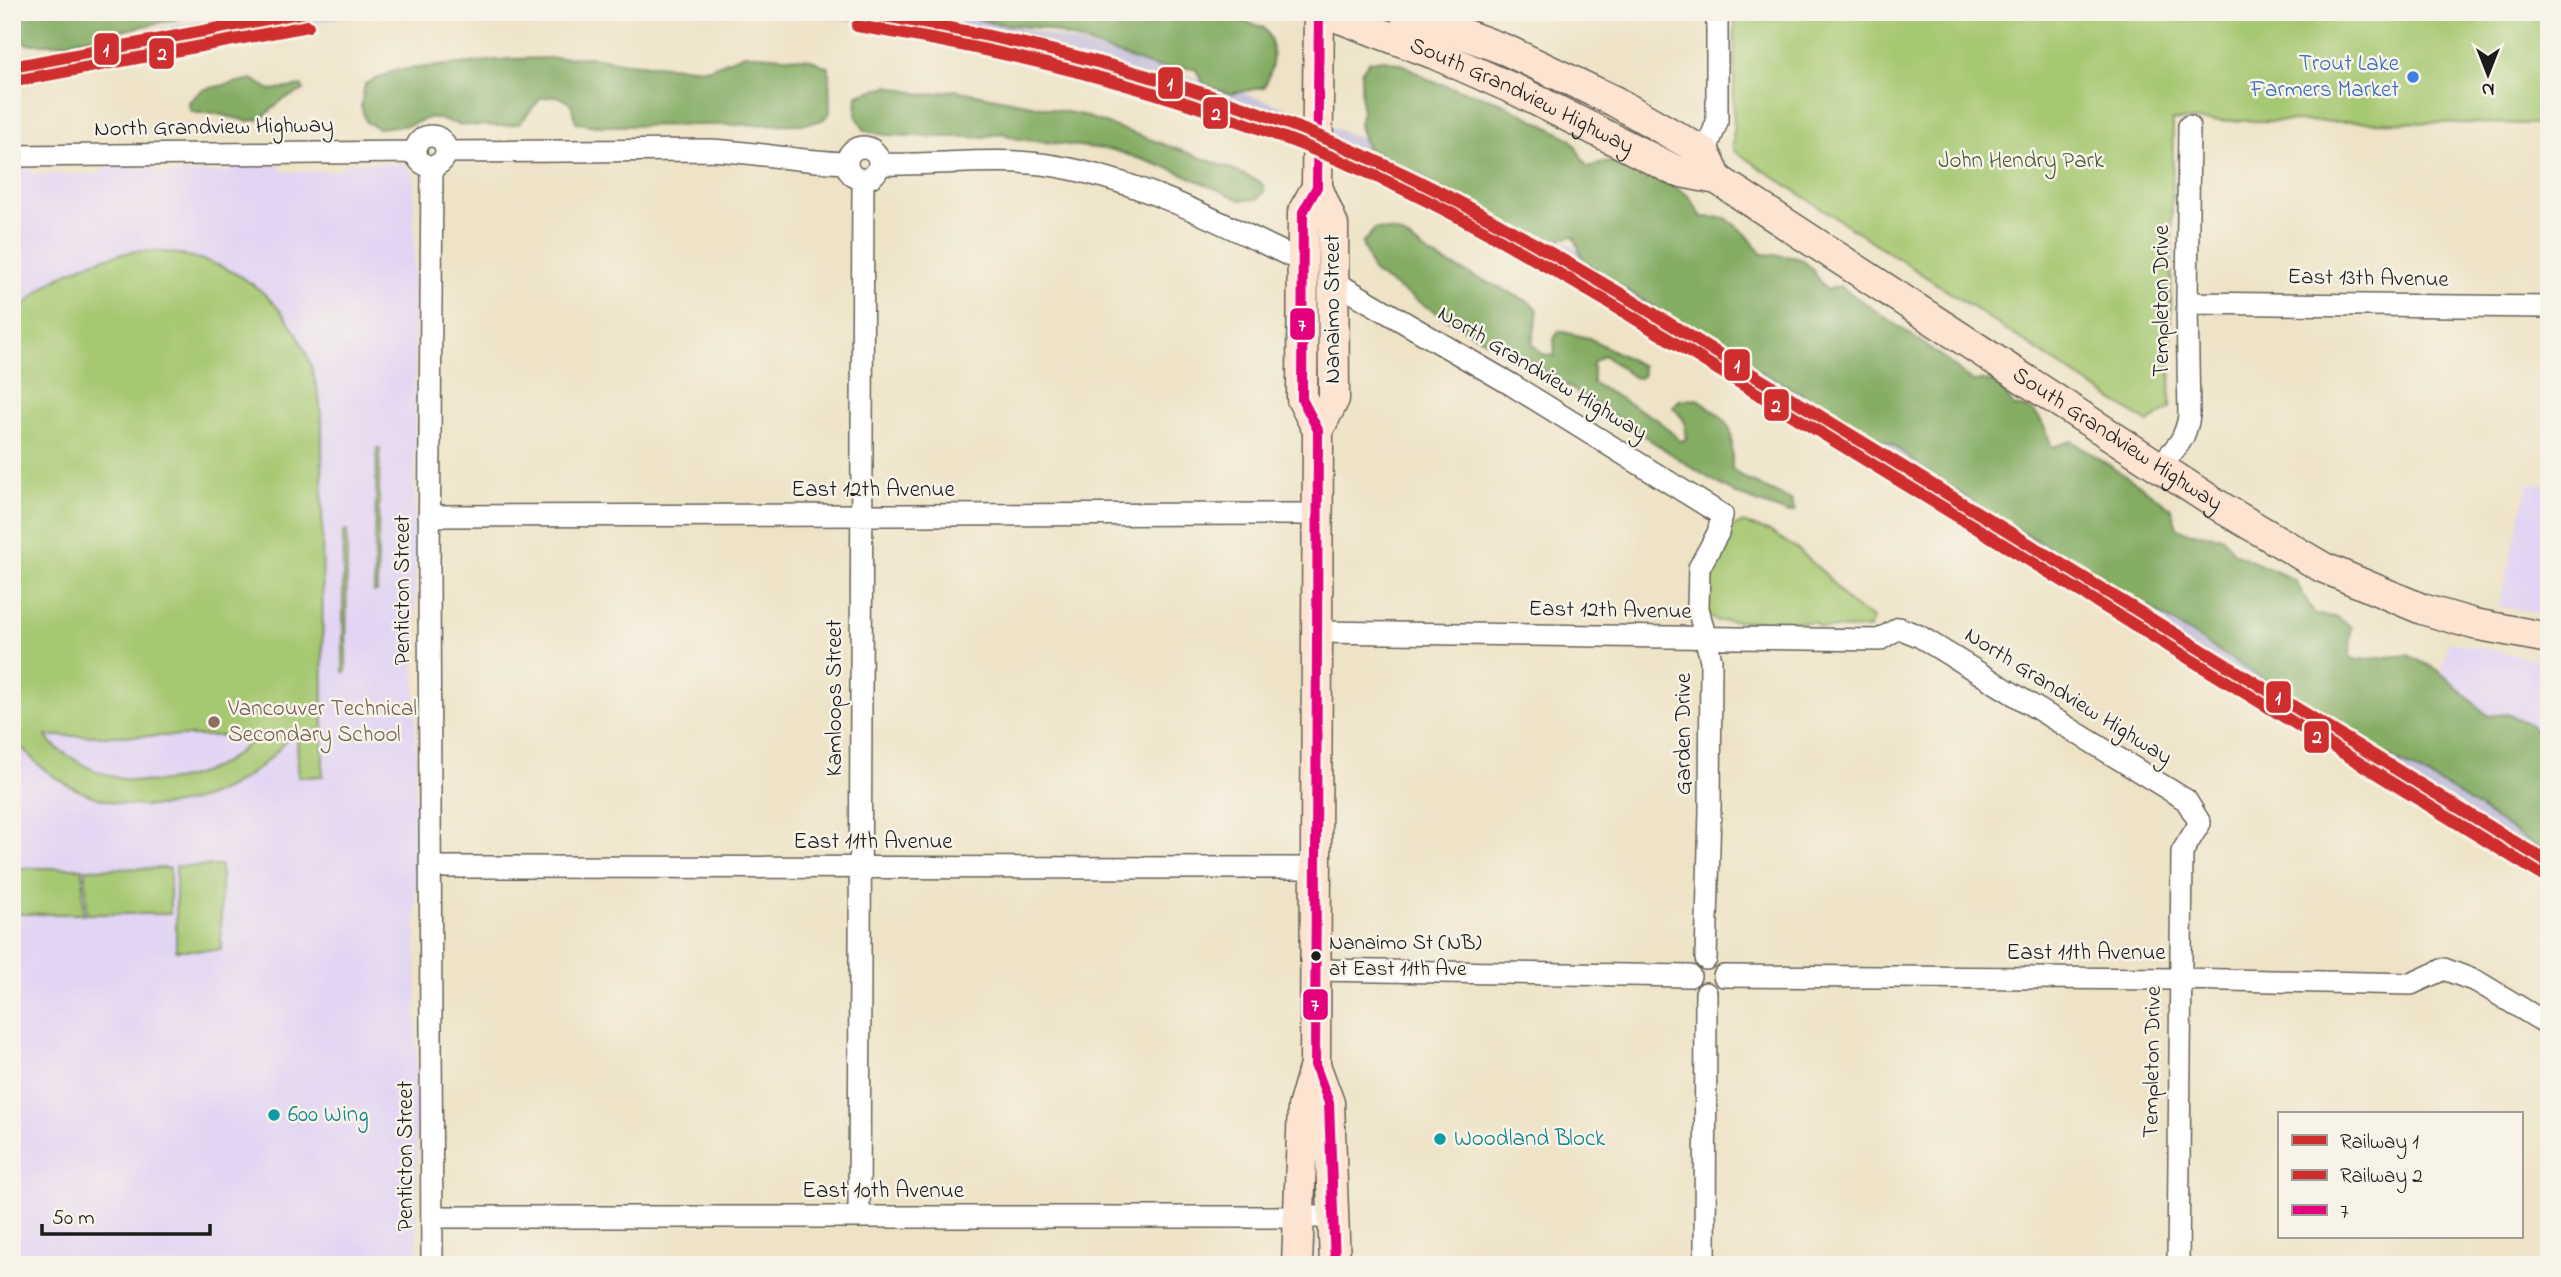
<svg xmlns="http://www.w3.org/2000/svg" width="2561" height="1277" font-family="'Indie Flower',sans-serif">
	<style>
		.built { fill: #e2d4f3 }
		.industrial { fill: #c5c0da }
		.green { fill: #a6c871; stroke: #617246; stroke-width: 2; fill-rule: evenodd }
		.forest { fill: #84ac63; stroke: #506440; stroke-width: 2 }
		.lines { fill: none; stroke-linecap: round; stroke-linejoin: round }
		.street-casing { stroke: #666258; stroke-width: 24 }
		.secondary-casing { stroke: #666258; stroke-width: 33 }
		.street { stroke: #fff; stroke-width: 21 }
		.secondary { stroke: #fde4d1; stroke-width: 30 }
		.bus-1-casing { stroke: #f7f3e8; stroke-width: 16 }
		.bus-1 { stroke: #e5007d; stroke-width: 10 }
		.rail-1-casing { stroke: #f7f3e8; stroke-width: 18 }
		.rail-2-casing { stroke: #f7f3e8; stroke-width: 18 }
		.rail-1 { stroke: #cf2e2f; stroke-width: 12 }
		.rail-2 { stroke: #cf2e2f; stroke-width: 12 }
		.shop-dot { fill: #3f7fe0; stroke: #f7f3e8; stroke-width: 2.5 }
		.education-dot { fill: #8d6e63; stroke: #f7f3e8; stroke-width: 2.5 }
		.bus-dot { fill: #1c1c1c; stroke: #f7f3e8; stroke-width: 2.5 }
		.culture-dot { fill: #0f9aa8; stroke: #f7f3e8; stroke-width: 2.5 }
		.labels { text-anchor: middle; dominant-baseline: central; stroke-width: 5; stroke-linejoin: round; paint-order: stroke }
		.bus-label { font-size: 21px; fill: #1c1c1c; stroke: #f7f3e8; text-anchor: start }
		.shop-label { font-size: 23px; fill: #366cbe; stroke: #f7f3e8; text-anchor: end }
		.street-label { font-size: 23px; fill: #1c1c1c; stroke: #f7f3e8 }
		.park-label { font-size: 23px; fill: #4c583a; stroke: #f7f3e8 }
		.education-label { font-size: 23px; fill: #785e54; stroke: #f7f3e8; text-anchor: start }
		.culture-label { font-size: 23px; fill: #0d838f; stroke: #f7f3e8; text-anchor: start }
		.line-badge { stroke: #f7f3e8; stroke-width: 2.5 }
		.badge-label { font-size: 19px; text-anchor: middle; font-weight: bold; fill: #fff }
	</style>
	<rect width="100%" height="100%" fill="#f7f3e8"/>
	<filter id="ink" filterUnits="userSpaceOnUse"><feTurbulence type="fractalNoise" baseFrequency=".0143" numOctaves="2"/><feDisplacementMap in="SourceGraphic" scale="14" xChannelSelector="R" yChannelSelector="G"/><feConvolveMatrix kernelMatrix="1 2 1 2 8 2 1 2 1" color-interpolation-filters="sRGB"/></filter>
	<filter id="wash" filterUnits="userSpaceOnUse"><feTurbulence type="fractalNoise" baseFrequency=".00686" numOctaves="4" result="noise"/><feDisplacementMap in="SourceGraphic" scale="28" xChannelSelector="R" yChannelSelector="G"/><feGaussianBlur stdDeviation="1.57" result="paint"/><feColorMatrix in="noise" values="0 0 0 0 0 0 0 0 0 0 0 0 0 0 0 0 0 1.4 0 .05"/><feComposite in="paint" operator="in"/></filter>
	<g filter="url(#wash)">
		<rect width="100%" height="100%" fill="#eee3c6"/>
		<path class="built" d="M349 162 403 164 413 172 414 179 417 1265H12V165H26L34 174H99L107 166H152L160 174 228 172 236 164H279L284 172 338 171Z
			M2528 484 2549 485V615L2499 606Z
			M2449 642 2549 662V751L2438 682Z"/>
		<path class="industrial" d="M244 12H382L218 36 12 77V58Z
			M776 12H930L1028 29 1150 64 1270 102 1394 152 1456 183 1667 298 2549 841V876L2149 633 1728 371 1565 276 1387 183 1269 130 1157 92 1022 54 936 35 825 17Z"/>
		<path class="green" d="M1735 12H2549V124L2173 120 2170 408 2148 423 1733 150Z
			M137 251C245 250 313 315 322 422L323 776 298 777 297 726C229 827 87 835 12 736V321C41 279 88 258 137 251ZM46 736H256C213 785 134 796 79 762 67 755 52 747 46 736Z
			M377 448H380L377 592H374Z
			M1742 523 1771 532 1801 552 1827 576 1849 603 1873 618 1869 629 1821 628 1813 622 1718 621 1710 617C1707 609 1702 599 1702 591 1702 570 1721 529 1742 523Z
			M343 531H347L346 672H343Z
			M176 866H221V950H176Z
			M12 868H83V914H12Z
			M170 868V914H86V869Z"/>
		<path class="forest" d="M16 12H210L59 44H26L12 30Z
			M952 12H1208L1263 27C1277 42 1274 70 1264 87L1230 94 1204 84 1195 68 1155 67 1043 28 993 23Z
			M745 54 810 59 829 68 830 113 822 120 807 124 595 126 576 122 571 104 558 96 541 98 520 123 503 126 461 125 431 117 409 125 378 128 366 122 361 105 365 84 396 70 510 59 593 57 626 63 707 69Z
			M1381 59 1404 65 1431 81 1500 102 1571 139 1587 167 1609 162 1644 168 1689 196 1702 217 1726 218 1746 234 1762 254C1805 258 1802 253 1826 290L1840 286 1937 353 1973 382C1997 376 2002 390 2014 407 2039 404 2045 428 2052 447L2072 441 2138 484 2171 508 2177 527 2186 532 2223 537 2234 553 2295 580 2315 615 2337 617 2351 627 2350 657 2357 660 2408 655 2438 670 2488 716 2507 714 2530 724 2549 747V855L2449 788 2339 730 2276 687 2125 592 1987 511 1921 467 1892 444 1852 431 1824 406 1750 366 1625 289 1583 260 1574 236 1544 242 1430 183 1421 173H1408L1366 147 1359 125 1362 111 1361 72 1369 62Z
			M252 79 271 90 302 86 304 90 282 100 261 119 248 121 213 113H196L190 110 189 102 202 90Z
			M888 86 925 95 955 90 1082 115 1227 167 1260 182 1264 187V192L1257 199 1241 200 1174 170 1113 150 1017 139 1002 133 983 137H941L886 135 865 131 856 115 857 95Z
			M1375 229C1412 231 1410 245 1438 259 1468 274 1499 287 1529 302L1538 310 1532 344 1542 354 1555 356 1554 339 1559 331 1589 338 1642 366 1643 375 1640 378 1633 377 1604 355 1593 363V383L1658 420 1680 441 1687 439 1684 420 1673 407 1679 400 1698 399C1735 427 1732 422 1732 469L1748 480 1791 500 1795 511 1787 513 1738 495 1702 474 1515 352 1485 341 1422 304 1373 272 1362 243Z"/>
	</g>
	<g filter="url(#ink)">
		<g class="lines">
			<defs>
				<path id="street" d="M416 151a15 15 0 1 1 30 0a15 15 0 1 1-30 0Z
					M847 163a16 16 0 1 1 32 0a16 16 0 1 1-32 0Z
					M446 152 709 150C756 152 801 162 847 163
					M1705 153 1717 122V12
					M12 156 416 152
					M879 164C937 166 998 156 1055 166 1143 181 1223 224 1303 262
					M432 166 429 571 432 1265
					M1333 281 1512 385 1722 515 1718 533 1699 568 1698 608 1711 660 1710 810 1706 959
					M2187 303 2549 307
					M2159 466C2176 448 2185 441 2189 416L2187 303 2189 126
					M429 516 1317 514
					M1317 632 1879 640 1899 628 1919 636 2186 800 2200 823 2182 852 2178 1265
					M430 867 1316 868
					M1315 970 1690 976
					M1724 976 2181 979 2411 984 2444 969 2478 982 2549 1025
					M433 1217H1333
					M859 1217 863 179
					M1705 1265 1706 993"/>
				<g id="secondary">
					<path id="s1" d="M1324 12 1435 54 1518 91 1676 171 1717 179 2224 509 2322 567 2422 609 2474 624 2549 638"/>
					<path d="M1404 12 1506 50 1614 101 1705 153 1717 179"/>
					<path d="M1317 187 1303 212 1302 399 1318 430"/>
					<path d="M1315 1065 1329 1103 1335 1265"/>
					<path d="M1297 1265 1303 1107 1315 1065 1318 430 1334 399 1333 225 1317 187 1319 12"/>
				</g>
			</defs>
			<use href="#street" class="street-casing"/>
			<use href="#secondary" class="secondary-casing"/>
			<use href="#street" class="street"/>
			<use href="#secondary" class="secondary"/>
			<defs>
				<path id="bus-1" d="M1319 12 1317 187 1303 212 1302 399 1318 430 1315 1065 1329 1103 1335 1265"/>
			</defs>
			<use href="#bus-1" class="bus-1-casing"/>
			<use href="#bus-1" class="bus-1"/>
			<defs>
				<path id="rail-1" d="M861 12C1050 43 1237 92 1410 177 1483 213 1553 254 1623 295L2549 863
					M12 67 304 12"/>
				<path id="rail-2" d="M857 26C1045 56 1230 106 1403 189 1476 224 1546 266 1616 307L2542 875
					M15 81 308 26"/>
			</defs>
			<use href="#rail-1" class="rail-1-casing"/>
			<use href="#rail-2" class="rail-2-casing"/>
			<use href="#rail-1" class="rail-1"/>
			<use href="#rail-2" class="rail-2"/>
		</g>
	</g>
	<circle class="shop-dot" cx="2413" cy="77" r="7"/>
	<circle class="education-dot" cx="214" cy="722" r="7"/>
	<circle class="bus-dot" cx="1316" cy="956" r="6"/>
	<g class="culture-dot">
		<circle cx="274" cy="1115" r="7"/>
		<circle cx="1440" cy="1139" r="7"/>
	</g>
	<g class="labels">
		<g class="bus-label">
			<text x="1329" y="944">Nanaimo St (NB)<tspan x="1329" dy="26">at East 11th Ave</tspan></text>
		</g>
		<g class="shop-label">
			<text x="2399" y="64">Trout Lake<tspan x="2399" dy="26">Farmers Market</tspan></text>
		</g>
		<g class="street-label">
			<text stroke="none"><textPath href="#s1" startOffset="215">South Grandview Highway</textPath></text>
			<text transform="translate(214 128) rotate(-1)">North Grandview Highway</text>
			<text transform="translate(2368 279) rotate(1)">East 13th Avenue</text>
			<text transform="translate(2162 301) rotate(-90)">Templeton Drive</text>
			<text transform="translate(1333 309) rotate(-90)">Nanaimo Street</text>
			<text transform="translate(1542 374) rotate(31)">North Grandview Highway</text>
			<text stroke="none"><textPath href="#s1" startOffset="906">South Grandview Highway</textPath></text>
			<text x="873" y="490">East 12th Avenue</text>
			<text transform="translate(403 590) rotate(-90)">Penticton Street</text>
			<text transform="translate(1610 611) rotate(1)">East 12th Avenue</text>
			<text transform="translate(2068 697) rotate(32)">North Grandview Highway</text>
			<text transform="translate(835 698) rotate(-90)">Kamloops Street</text>
			<text transform="translate(1684 734) rotate(-90)">Garden Drive</text>
			<text x="873" y="842">East 11th Avenue</text>
			<text x="2086" y="953">East 11th Avenue</text>
			<text transform="translate(2153 1062) rotate(-89)">Templeton Drive</text>
			<text transform="translate(406 1156) rotate(-90)">Penticton Street</text>
			<text x="883" y="1191">East 10th Avenue</text>
		</g>
		<g class="park-label">
			<text x="2021" y="161">John Hendry Park</text>
		</g>
		<g class="education-label">
			<text x="228" y="709">Vancouver Technical<tspan x="228" dy="26">Secondary School</tspan></text>
		</g>
		<g class="culture-label">
			<text x="288" y="1115">600 Wing</text>
			<text x="1454" y="1139">Woodland Block</text>
		</g>
	</g>
	<g class="line-badge">
		<rect x="93" y="32" width="27" height="34" rx="7" fill="#cf2e2f"/>
		<rect x="148" y="37" width="27" height="33" rx="7" fill="#cf2e2f"/>
		<rect x="1157" y="66" width="27" height="34" rx="7" fill="#cf2e2f"/>
		<rect x="1202" y="96" width="27" height="34" rx="7" fill="#cf2e2f"/>
		<rect x="1289" y="307" width="27" height="34" rx="7" fill="#e5007d"/>
		<rect x="1723" y="348" width="28" height="34" rx="7" fill="#cf2e2f"/>
		<rect x="1763" y="388" width="27" height="34" rx="7" fill="#cf2e2f"/>
		<rect x="2265" y="680" width="27" height="34" rx="7" fill="#cf2e2f"/>
		<rect x="2303" y="720" width="27" height="34" rx="7" fill="#cf2e2f"/>
		<rect x="1302" y="988" width="27" height="33" rx="7" fill="#e5007d"/>
	</g>
	<g class="badge-label">
		<text x="106" y="56">1</text>
		<text x="162" y="60">2</text>
		<text x="1170" y="90">1</text>
		<text x="1216" y="120">2</text>
		<text x="1302" y="331">7</text>
		<text x="1737" y="372">1</text>
		<text x="1776" y="412">2</text>
		<text x="2278" y="704">1</text>
		<text x="2317" y="743">2</text>
		<text x="1315" y="1011">7</text>
	</g>
	<rect width="2561" height="1277" fill="none" stroke="#f7f3e8" stroke-width="42"/>
	<rect x="2278" y="1112" width="245" height="126" fill="#f7f3e8" stroke="#9f9d96" stroke-width="2"/>
	<rect x="2292" y="1135" width="35" height="10" fill="#cf2e2f" stroke="#9f9d96" stroke-width="2"/>
	<text x="2340" y="1148" font-size="21" fill="#1c1c1c">Railway 1</text>
	<rect x="2292" y="1170" width="35" height="10" fill="#cf2e2f" stroke="#9f9d96" stroke-width="2"/>
	<text x="2340" y="1182" font-size="21" fill="#1c1c1c">Railway 2</text>
	<rect x="2292" y="1205" width="35" height="10" fill="#e5007d" stroke="#9f9d96" stroke-width="2"/>
	<text x="2340" y="1218" font-size="21" fill="#1c1c1c">7</text>
	<g transform="translate(2488 74) rotate(180)" stroke="#f7f3e8" stroke-width="5" paint-order="stroke">
	<path d="M0-5L12 26L0 18L-12 26Z" fill="#1c1c1c"/>
	<text y="-10" font-size="19" font-weight="bold" text-anchor="middle" fill="#1c1c1c">N</text>
	</g>
	<path d="M42 1224v10h168v-10" fill="none" stroke="#1c1c1c" stroke-width="3.5"/>
	<text x="52" y="1224" font-size="21" fill="#1c1c1c" stroke="#f7f3e8" stroke-width="5" paint-order="stroke">50 m</text>
</svg>
